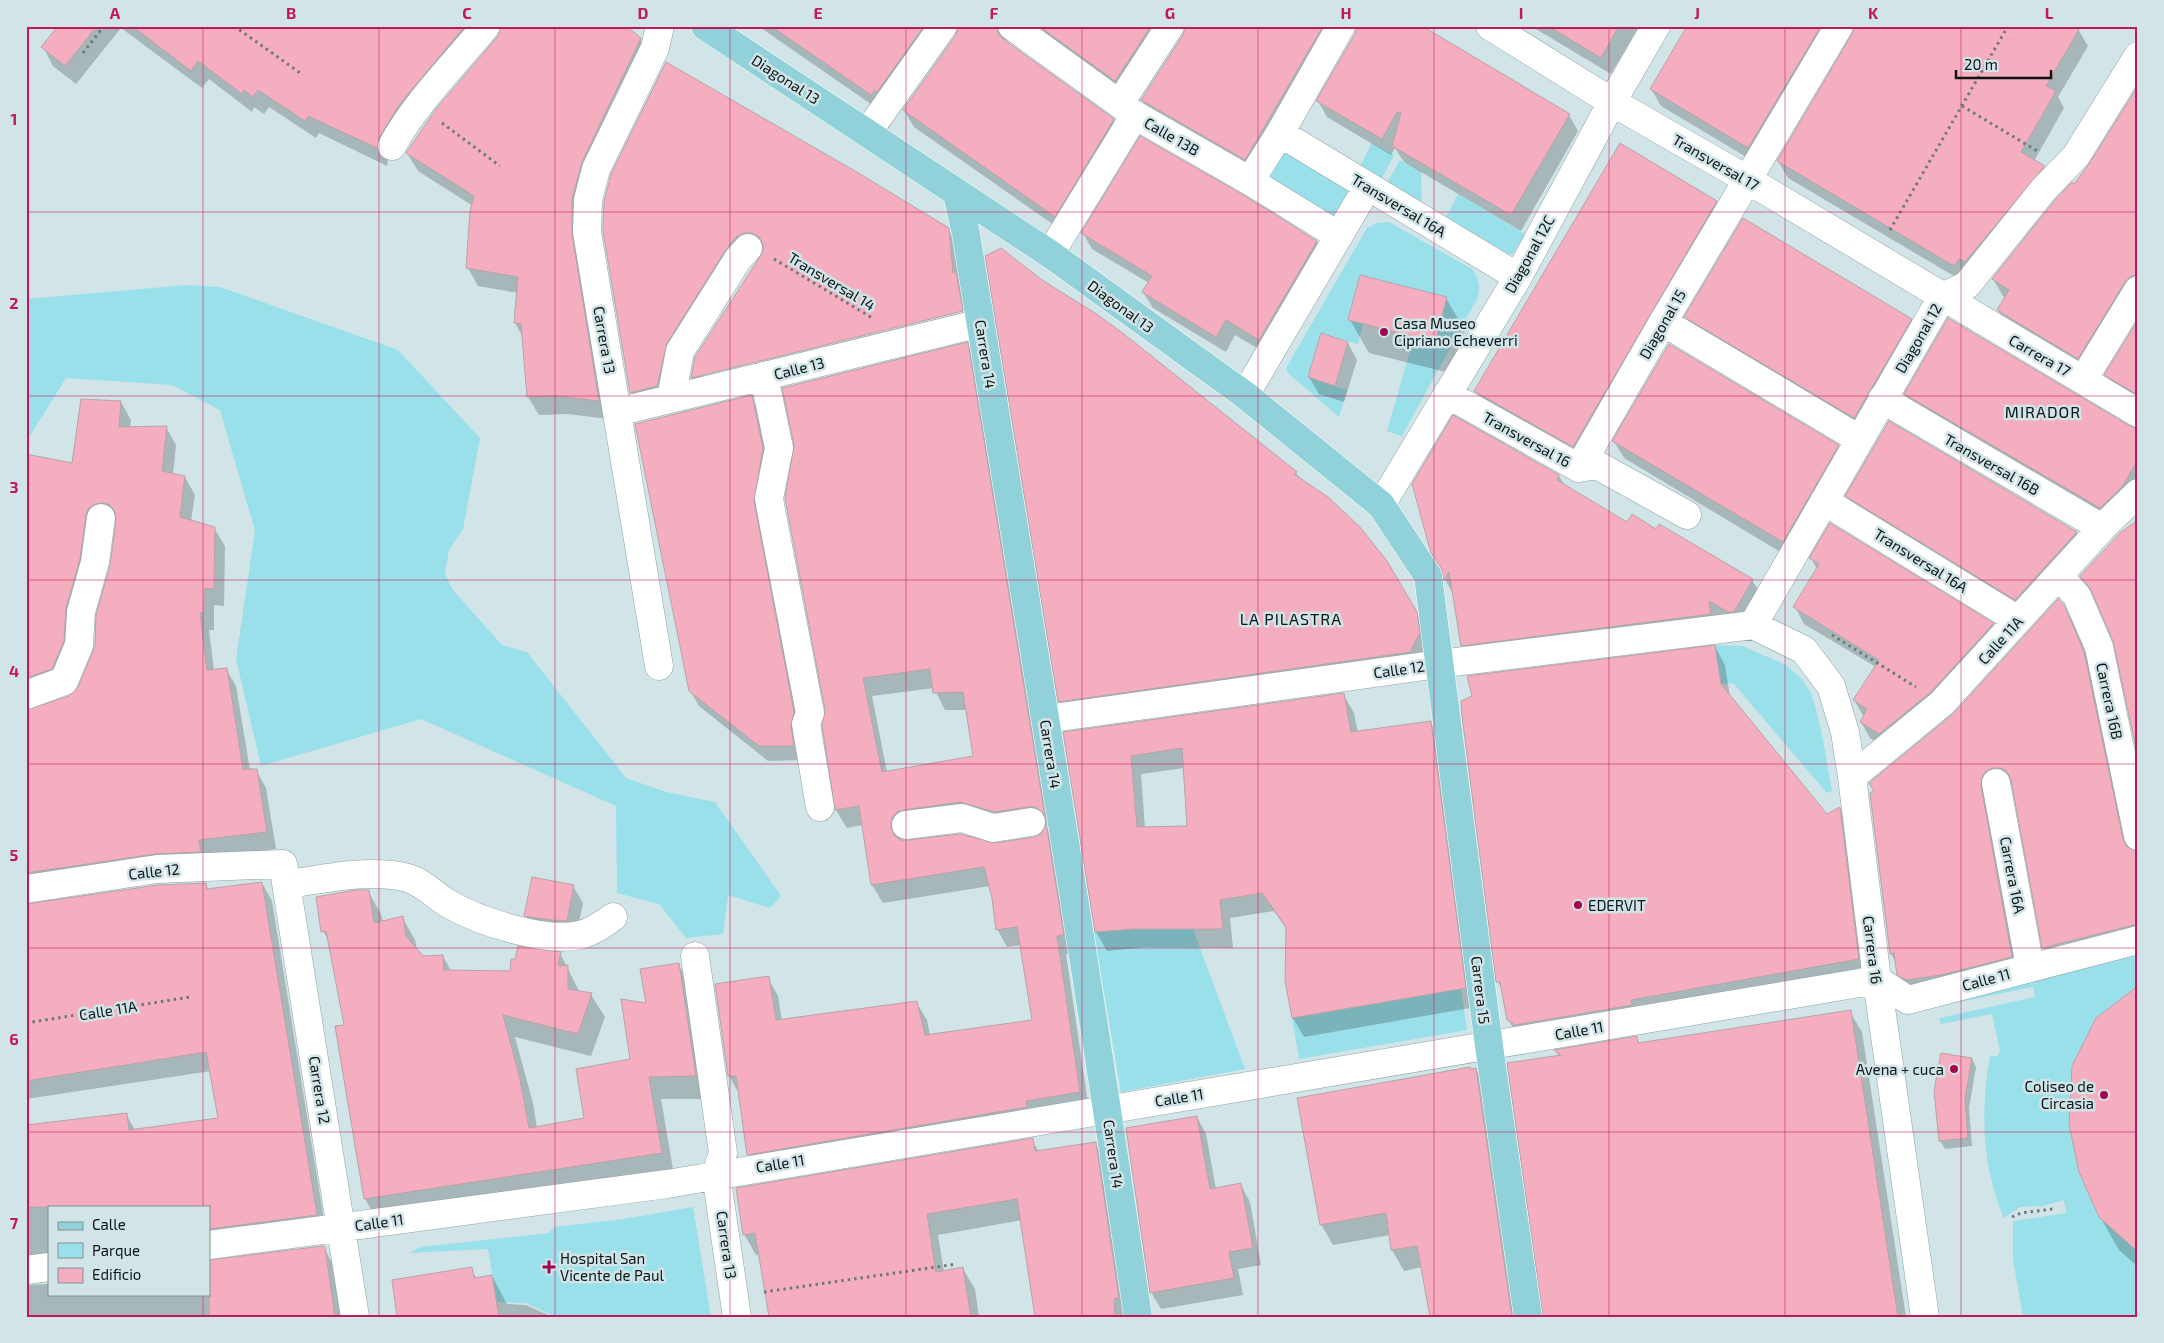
<svg xmlns="http://www.w3.org/2000/svg" width="2164" height="1343" font-family="'Exo 2',sans-serif">
	<style>
		.green { fill: #9ae0ea }
		.shadow { fill: #0003; fill-rule: evenodd }
		.building { fill: #f5aebf; stroke: #b6a4a8; fill-rule: evenodd }
		.lines { fill: none; stroke-linecap: round; stroke-linejoin: round }
		.minor-casing { stroke: #8fa2a5; stroke-width: 29 }
		.major-casing { stroke: #fff; stroke-width: 29 }
		.path { stroke: #6c797b; stroke-width: 3; stroke-dasharray: 2.5 4; stroke-linecap: butt }
		.minor { stroke: #fff; stroke-width: 28 }
		.major { stroke: #91d2da; stroke-width: 28 }
		.grid { fill: none; stroke: #c2185b; stroke-width: 1; stroke-opacity: 0.55 }
		.poi-dot { fill: #a0074d; stroke: #d1e4e7; stroke-width: 2 }
		.labels { text-anchor: middle; dominant-baseline: central; stroke-width: 5; stroke-linejoin: round; paint-order: stroke }
		.street-label { font-size: 15px; fill: #0e1516; stroke: #d1e4e7 }
		.poi-label { font-size: 15px; fill: #0e1516; stroke: #d1e4e7; text-anchor: start }
		.neighbourhood-label { font-size: 16px; letter-spacing: 1px; fill: #0e1516; stroke: #d1e4e7 }
		.neatline { fill: none; stroke: #c2185b; stroke-width: 2 }
		.grid-label { font-size: 16px; text-anchor: middle; font-weight: bold; fill: #c2185b }
	</style>
	<rect width="100%" height="100%" fill="#d1e4e7"/>
	<path class="green" d="M1372 143 1394 155 1381 180 1360 166Z
		M1284 149 1352 190 1333 219 1270 180 1269 176Z
		M1400 160 1421 171 1422 204 1387 183Z
		M1458 194 1525 234 1513 254H1508L1446 217Z
		M1389 222 1472 269C1479 279 1481 287 1477 299L1402 436 1387 431 1414 337 1435 341 1446 297 1360 276 1348 320 1363 324 1358 344 1321 333 1308 377 1347 390 1339 417 1288 373 1286 368 1367 228 1377 223Z
		M187 285 220 287 398 350 480 438 463 529 449 550 445 574 452 589 502 645 527 652 626 778 666 792 715 802 781 896 770 908 728 895 723 934 686 938 659 904 617 893 616 806 421 719 261 766 236 659 255 531 220 410 172 385 66 378 26 442V299Z
		M1715 645 1743 646 1786 665 1802 679 1812 695 1821 729 1832 791 1827 793 1733 683 1721 684Z
		M1134 929H1193L1245 1069 1121 1092 1094 932Z
		M2138 952V986L2096 1018 2072 1066 2069 1124 2079 1172 2099 1217 2138 1252V1317H2023L2013 1260V1221L2066 1213 2064 1200 2043 1206 2020 1207 2004 1218C1982 1168 1980 1109 1990 1056H1998L2000 1051 1992 1014 1941 1024 1939 1018 2035 997 2033 987 1926 1009Z
		M1461 989 1467 1030 1299 1059 1292 1018Z
		M693 1207 711 1317H555L526 1303 497 1302 488 1249 410 1253 420 1247 549 1233 554 1227 624 1219Z"/>
	<path class="shadow" d="M60 26H624L640 39 651 58 592 181 609 419 567 414 539 415 528 397 523 337 515 323 518 293 478 286 468 268 473 206 418 171 407 153 499 36 501 29H492L388 157 387 166 319 133 316 138 269 107 264 114 254 107 252 112 209 79 202 88 121 28 76 84 53 66 43 47Z
		M758 26H1420L1569 115 1578 131 1521 231 1404 162 1395 148 1391 155 1327 117 1318 101 1356 34 1357 28 1350 27 1254 176 1152 116 1142 100 1184 35 1186 28 1181 27 1125 97 1009 33 1005 42 1113 120 1123 137 1064 232 914 127 904 110 957 35 960 28 954 27 881 111Z
		M1531 26H1639L1611 74Z
		M1688 26H2080L2078 29 2088 46 2058 97 2064 108 2034 161 2044 167 2053 183 1964 282 1788 178 1778 161 1855 28 1849 27 1758 164 1661 106 1651 89Z
		M2138 88V295L2087 374 2008 327 1998 310 2006 298 2003 296 1993 279 2090 165Z
		M1241 196 1317 242 1326 258 1269 355 1235 335 1226 352 1153 308 1143 292 1149 283 1092 249 1083 233Z
		M1716 201 1726 218 1583 463 1486 408 1476 391Z
		M948 229 958 247 969 309 705 373 702 377 969 311 972 328 702 395 692 378 764 251 753 250 734 268 667 403 641 409 631 392 604 231Z
		M1041 281 1096 315 1296 473 1301 480 1386 562 1427 632 1430 652 1070 720 1059 701Z
		M1446 298 1465 331 1454 374 1369 353 1350 320Z
		M1686 317 1911 319 1920 336 1864 434 1696 333Z
		M2138 323V405L2116 391 2106 375Z
		M1348 343 1357 360 1344 402 1319 394 1309 377Z
		M967 344 978 362 1054 831 1045 823 1046 825 971 820 902 837 901 841 995 845 1034 838 1042 835 1046 826 1056 843 1073 953 1066 954 1089 1110 759 1172 749 1154 740 1095 729 1076 768 978 778 996 782 1021 916 1002 927 1020 930 1035 1034 1021 1022 945 1007 947 997 929 990 886 883 903 872 885 863 825 847 828 836 810 823 726ZM934 688 945 710H967L974 757 887 772 872 696Z
		M1906 394 2138 430V492L2110 524 1915 410Z
		M751 397 760 412 771 464 802 728V760L768 761 699 706 690 690Z
		M121 402 131 420 130 428 166 427 176 445 173 475 185 477 195 495 191 521 214 528 225 546 224 606 214 605V630H209L214 670 226 669 236 686 250 770H256L266 788 276 849 208 857 26 894V711L70 697 79 688 96 647 112 564 118 521 113 520 74 647 26 639 73 465Z
		M1889 423 2077 533 2086 549 2025 616 1857 513 1847 496Z
		M1614 441 1838 446 1847 463 1792 559 1624 458Z
		M1559 476 1565 486 1627 524 1752 580 1762 596 1743 628 1472 662 1462 645 1454 595 1446 581 1443 571Z
		M1811 558 1993 624 2002 640 1889 750 1870 738 1861 722 1864 717 1854 700 1876 667 1804 624 1795 607 1817 569Z
		M2063 605 2073 623 2093 670 2130 850 2138 852V942L2053 965 2044 948 2014 786 2004 784 2021 974 1909 991 1899 974 1897 965 1891 954 1954 715Z
		M62 645 72 662 26 701V656Z
		M1715 647 1725 665 1730 697 1827 815 1840 809 1850 827 1868 977 1518 1038 1508 1019 1503 991 1498 982Z
		M1343 694 1354 713 1358 733 1430 722 1441 741 1476 1007 1304 1037 1293 1018 1287 981V930L1274 911 1230 918 1233 948 1145 947 1107 951 1096 932 1065 733ZM1184 768 1188 828H1145L1141 774Z
		M262 883 272 901 326 1232 209 1251V1207H49V1270L26 1275V1126L126 1114 135 1130 219 1119 211 1071 26 1099V905L205 884 209 890Z
		M573 886 583 903 576 937 535 932 525 915Z
		M368 891 381 914 383 922 402 917 415 940 417 950 423 957 443 956 451 971 511 972 560 953 580 993 591 995 605 1017 591 1056 515 1037 533 1103 537 1128 586 1119 631 1060 647 1005 678 964 692 987 709 1099H661L674 1175 378 1222 365 1199 336 1027 345 1026 330 943 323 931Z
		M2138 988V1267L2119 1250 2100 1217Z
		M1850 1012 1862 1032 1906 1317H1544L1559 1056 1556 1051 1636 1038 1640 1044Z
		M1972 1059 1976 1067 1969 1108 1972 1146 1945 1149 1940 1141Z
		M1476 1069 1488 1090 1520 1317H1432L1422 1267 1404 1271 1392 1250 1390 1235 1333 1245 1321 1224 1471 1070Z
		M1197 1117 1206 1134 1216 1189 1241 1185 1250 1202 1261 1265 1238 1269 1243 1295 1161 1309 1151 1292Z
		M1032 1140 1039 1152 1095 1143 1107 1164 1130 1317H1037L1022 1220 938 1235 944 1272 963 1269 975 1289 979 1317H770L760 1254 756 1255 744 1234Z
		M324 1248 334 1266 341 1317H26V1285L49 1284V1294H209V1261Z
		M471 1269 477 1279 492 1276 507 1304 526 1305 553 1317H399Z"/>
	<path class="building" d="M58 26H97L65 66 41 47Z
		M132 26H465L399 105 379 138 377 148 308 116 305 121 258 90 253 97 244 90 242 94 198 61 191 71Z
		M501 26H626L641 38 582 162 572 199V234L599 401 556 396 527 397 521 324 514 323 518 277 466 268 470 211 474 196 406 153 436 109 498 36Z
		M771 26H924L877 92 875 90 871 95Z
		M958 26H997L998 33 1003 39 1114 119 1055 217 903 110 956 35Z
		M1039 26H1151L1115 81Z
		M1186 26H1323L1245 160 1141 100 1183 35Z
		M1357 26H1422L1570 114 1511 215 1392 146 1401 113 1397 112 1382 139 1316 101 1355 34Z
		M1548 26H1619L1601 58Z
		M1687 26H1821L1748 148 1650 89Z
		M1855 26H2081L2046 86 2056 91 2021 152 2045 166 1965 262 1959 259 1954 266 1777 161 1852 34Z
		M666 62 855 171 949 228 953 273 956 271 963 311 691 378 695 357 763 252V244L759 237 752 233H744L736 237 725 251 667 343 657 386 630 393 603 231 604 202 611 174Z
		M2138 86V274L2130 277 2125 282 2078 359 1997 310 2009 290 1992 279 2056 199 2072 182 2074 184 2089 164Z
		M1140 136 1242 194 1317 241 1259 340 1226 320 1216 337 1191 322 1142 292 1152 276 1081 233Z
		M1620 143 1717 201 1573 447 1474 391Z
		M1743 218 1912 319 1854 418 1684 317Z
		M1001 248 1042 280 1095 313 1124 334 1297 472 1294 474 1328 497 1359 526 1387 561 1417 612 1420 633 1410 652 1058 702 985 256Z
		M1360 275 1447 297 1435 342 1348 320Z
		M1948 318 2130 426 2138 429V460L2122 487 2100 508 1904 394Z
		M2138 320V395L2104 375Z
		M1321 333 1348 342 1335 386 1308 377Z
		M968 342 1045 816 1036 807H1029L994 812 960 802 904 810 897 812 892 818 891 827 894 835 900 840H908L960 834 995 843 1034 837 1041 834 1046 823 1064 935 1057 936 1080 1092 1026 1101 1027 1107 747 1155 736 1076H728L715 984 769 976 776 1020 917 1001 925 1035 1032 1020 1017 927 996 930 992 898 984 867 871 885 859 806 835 810 822 725 825 710 785 498 794 445 782 388ZM930 669 933 693 963 692 973 756 882 772 863 678Z
		M1669 344 1839 445 1783 542 1612 441Z
		M752 395 763 448 754 501 794 712 791 726 794 746H759L689 691 635 424Z
		M81 399 121 401 119 427 167 426 162 471 185 476 180 517 215 527 214 589 205 588 204 612 200 613 207 670 227 668 243 769H257L267 832 199 840 201 852 155 854 26 873V710L69 696 78 687 95 646 96 615 110 566 116 520 115 512 110 505 104 503 95 504 88 509 86 516 80 559 66 608 64 641 52 669 26 678V454L72 463Z
		M1453 415 1559 475 1557 480 1627 522 1632 514 1656 529 1659 524 1753 579 1734 612H1728L1709 601 1711 614 1461 646 1449 572 1444 581 1441 568 1431 553 1412 484Z
		M1889 421 2077 532 2015 600 1845 496Z
		M2138 520V757L2113 641 2091 590 2080 576 2121 532Z
		M1830 523 1994 623 1931 692 1879 734 1860 722 1867 709 1853 700 1879 660 1793 607 1819 564 1809 558Z
		M2058 599 2064 605 2084 652 2123 839 2127 847 2138 851V924L2042 948 2011 780 2008 773 2002 768H1993L1986 771 1982 777 1981 786 2012 957 1941 975 1906 980 1897 975 1894 953 1890 954 1870 793 1874 791 1869 783 1953 714Z
		M1715 645 1721 684 1827 814 1840 807 1859 959 1631 1000 1632 1005 1515 1025 1507 1020 1500 982H1496L1462 716 1461 701 1472 696 1467 676Z
		M1344 693 1351 732 1431 721 1466 988 1292 1018 1285 981 1286 927 1262 893 1220 900 1223 929H1134L1095 932 1063 732ZM1182 748 1187 826 1137 827 1131 756Z
		M532 877 574 885 567 921 551 920 524 916Z
		M262 882 317 1215 209 1229V1207H26V1125L127 1113 129 1130 218 1118 206 1052 26 1081V904L158 885 206 883 207 889Z
		M355 890H369L374 923 403 916 406 936 423 956 443 955 444 970 510 971 511 959H515L518 946 561 952 558 966 568 965V989L592 993 578 1034 503 1015 520 1079 529 1128 584 1118 576 1069 630 1059 621 999 646 1003 640 969 679 963 696 1076 649 1077 662 1153 364 1199 335 1026 344 1025 326 931 321 932 316 897Z
		M2138 986V1252L2099 1217 2079 1172 2069 1124 2072 1066 2096 1018Z
		M1851 1010 1898 1317H1543L1507 1063 1561 1055 1554 1050 1637 1036 1638 1043Z
		M1941 1053 1972 1058 1965 1099 1968 1138 1939 1141 1934 1091Z
		M1470 1067 1471 1069 1476 1068 1512 1317H1430L1417 1246 1391 1250 1386 1213 1320 1225 1297 1098Z
		M1197 1116 1210 1189 1241 1183 1253 1248 1229 1252 1234 1278 1150 1293 1126 1128Z
		M1033 1138 1035 1151 1096 1142 1119 1298 1114 1299 1115 1317H1035L1017 1199 927 1214 936 1272 963 1267 971 1317H769L755 1233 743 1235 736 1188Z
		M323 1246 325 1247 335 1317H209V1260Z
		M472 1267 474 1278 492 1275 499 1317H397L392 1280Z"/>
	<g class="lines">
		<defs>
			<path id="minor" d="M1012 26 1135 115 1250 181 1339 236
				M1490 26 1612 102 1748 180 2138 413
				M1120 103 1170 26
				M867 133 943 26
				M1280 133 1518 277
				M392 146C416 102 454 65 486 26
				M1250 181 1280 133 1341 26
				M1050 254 1135 115
				M1663 322 1859 439
				M764 376 779 448 769 498 771 510 810 713 806 724 820 807
				M2083 380 2138 290
				M1447 394 1579 468 1597 465 1687 515
				M1245 395 1368 186
				M671 398 680 351 738 259 748 248
				M1882 399 2102 528
				M617 412 981 323
				M1579 468 1663 322 1839 26
				M1824 501 2018 620
				M1381 505 1518 277 1612 102 1656 26
				M2059 576 2077 596 2099 647 2138 836
				M1753 625 1804 650 1831 686 1845 732 1852 777 1877 980 1925 1317
				M1753 625 1942 297 1967 285 2044 189 2076 156 2138 56
				M659 666 587 232 588 200 596 169 655 48 660 26
				M26 695 64 681 79 645 81 612 95 562 101 518
				M1046 719 1439 664 1753 625
				M1852 777 1942 703 2102 528 2138 493
				M1996 783 2030 967
				M906 825 962 818 993 828 1031 822
				M287 884C325 879 366 869 404 877 421 880 435 896 449 904 480 922 546 943 580 935 593 932 603 924 613 917
				M26 889 157 869 283 864 355 1317
				M695 956 723 1153 716 1174 737 1317
				M209 1245 667 1184 1877 980 1908 1000 2138 940
				M26 1270 49 1267"/>
			<path id="major" d="M705 26 1050 254 1245 395 1381 505 1428 576 1489 1046 1528 1317
				M957 193 966 234C1025 595 1085 955 1138 1317"/>
		</defs>
		<use href="#minor" class="minor-casing"/>
		<use href="#major" class="major-casing"/>
		<path class="path" d="M129 26 132 29 134 26
			M234 26 303 75
			M83 53 104 26
			M1962 106 2039 152
			M442 123 500 166
			M1890 230 2008 26
			M774 259 874 319
			M1832 635 1916 687
			M26 1023 190 997
			M2012 1217 2021 1213 2053 1209
			M764 1292 957 1264"/>
		<use href="#minor" class="minor"/>
		<use href="#major" class="major"/>
	</g>
	<path class="grid" d="M203 26V1207M379 26V1317M555 26V1317M730 26V1317M906 26V1317M1082 26V1317M1258 26V1317M1434 26V1317M1609 26V1317M1785 26V1317M1961 26V1317M26 212H2138M26 396H2138M26 580H2138M26 764H2138M26 948H2138M26 1132H2138M203 1294V1317"/>
	<g class="poi-dot">
		<circle cx="1384" cy="332" r="5"/>
		<circle cx="1578" cy="905" r="5"/>
		<circle cx="1954" cy="1069" r="5"/>
		<circle cx="2104" cy="1095" r="5"/>
		<path d="M546.5 1259.5h5v5h5v5h-5v5h-5v-5h-5v-5h5z"/>
	</g>
	<g class="labels">
		<g class="street-label">
			<text transform="translate(786 79) rotate(33)">Diagonal 13</text>
			<text transform="translate(1172 136) rotate(30)">Calle 13B</text>
			<text transform="translate(1716 162) rotate(30)">Transversal 17</text>
			<text transform="translate(1399 205) rotate(31)">Transversal 16A</text>
			<text transform="translate(1529 254) rotate(-61)">Diagonal 12C</text>
			<text transform="translate(832 281) rotate(31)">Transversal 14</text>
			<text transform="translate(1121 306) rotate(36)">Diagonal 13</text>
			<text transform="translate(1662 324) rotate(-60)">Diagonal 15</text>
			<text transform="translate(1918 338) rotate(-60)">Diagonal 12</text>
			<text transform="translate(605 340) rotate(80)">Carrera 13</text>
			<text transform="translate(986 354) rotate(81)">Carrera 14</text>
			<text transform="translate(2040 355) rotate(30)">Carrera 17</text>
			<text transform="translate(799 368) rotate(-14)">Calle 13</text>
			<text transform="translate(1527 439) rotate(29)">Transversal 16</text>
			<text transform="translate(1992 464) rotate(30)">Transversal 16B</text>
			<text transform="translate(1921 560) rotate(32)">Transversal 16A</text>
			<text transform="translate(2000 640) rotate(-48)">Calle 11A</text>
			<text transform="translate(1399 669) rotate(-8)">Calle 12</text>
			<text transform="translate(2110 701) rotate(78)">Carrera 16B</text>
			<text transform="translate(1051 754) rotate(81)">Carrera 14</text>
			<text transform="translate(154 871) rotate(-6)">Calle 12</text>
			<text transform="translate(2013 875) rotate(79)">Carrera 16A</text>
			<text transform="translate(1873 950) rotate(83)">Carrera 16</text>
			<text transform="translate(1986 979) rotate(-15)">Calle 11</text>
			<text transform="translate(1481 990) rotate(83)">Carrera 15</text>
			<text transform="translate(108 1010) rotate(-9)">Calle 11A</text>
			<text transform="translate(1579 1030) rotate(-10)">Calle 11</text>
			<text transform="translate(320 1090) rotate(81)">Carrera 12</text>
			<text transform="translate(1179 1097) rotate(-9)">Calle 11</text>
			<text transform="translate(1114 1154) rotate(82)">Carrera 14</text>
			<text transform="translate(780 1163) rotate(-9)">Calle 11</text>
			<text transform="translate(379 1222) rotate(-8)">Calle 11</text>
			<text transform="translate(727 1245) rotate(82)">Carrera 13</text>
		</g>
		<g class="poi-label">
			<text x="1394" y="323">Casa Museo<tspan x="1394" dy="17">Cipriano Echeverri</tspan></text>
			<text x="1588" y="905">EDERVIT</text>
			<text x="1944" y="1069" text-anchor="end">Avena + cuca</text>
			<text x="2094" y="1086" text-anchor="end">Coliseo de<tspan x="2094" dy="17">Circasia</tspan></text>
			<text x="560" y="1258">Hospital San<tspan x="560" dy="17">Vicente de Paul</tspan></text>
		</g>
		<g class="neighbourhood-label">
			<text x="2043" y="411">MIRADOR</text>
			<text x="1291" y="618">LA PILASTRA</text>
		</g>
	</g>
	<rect width="2164" height="1343" fill="none" stroke="#d1e4e7" stroke-width="55"/>
	<rect x="48" y="1206" width="162" height="90" fill="#d1e4e7" stroke="#839193"/>
	<rect x="58" y="1222" width="25" height="8" fill="#91d2da" stroke="#839193"/>
	<text x="92" y="1230" font-size="15" fill="#0e1516">Calle</text>
	<rect x="58" y="1243" width="25" height="15" fill="#9ae0ea" stroke="#839193"/>
	<text x="92" y="1256" font-size="15" fill="#0e1516">Parque</text>
	<rect x="58" y="1268" width="25" height="15" fill="#f5aebf" stroke="#839193"/>
	<text x="92" y="1280" font-size="15" fill="#0e1516">Edificio</text>
	<path d="M1956 70v8h95v-8" fill="none" stroke="#0e1516" stroke-width="2.5"/>
	<text x="1964" y="70" font-size="15" fill="#0e1516" stroke="#d1e4e7" stroke-width="4" paint-order="stroke">20 m</text>
	<rect x="28" y="28" width="2108" height="1288" class="neatline"/>
	<g class="grid-label">
		<text x="115" y="19">A</text>
		<text x="291" y="19">B</text>
		<text x="467" y="19">C</text>
		<text x="643" y="19">D</text>
		<text x="818" y="19">E</text>
		<text x="994" y="19">F</text>
		<text x="1170" y="19">G</text>
		<text x="1346" y="19">H</text>
		<text x="1521" y="19">I</text>
		<text x="1697" y="19">J</text>
		<text x="1873" y="19">K</text>
		<text x="2049" y="19">L</text>
		<text x="14" y="125">1</text>
		<text x="14" y="309">2</text>
		<text x="14" y="493">3</text>
		<text x="14" y="677">4</text>
		<text x="14" y="861">5</text>
		<text x="14" y="1045">6</text>
		<text x="14" y="1229">7</text>
	</g>
</svg>
